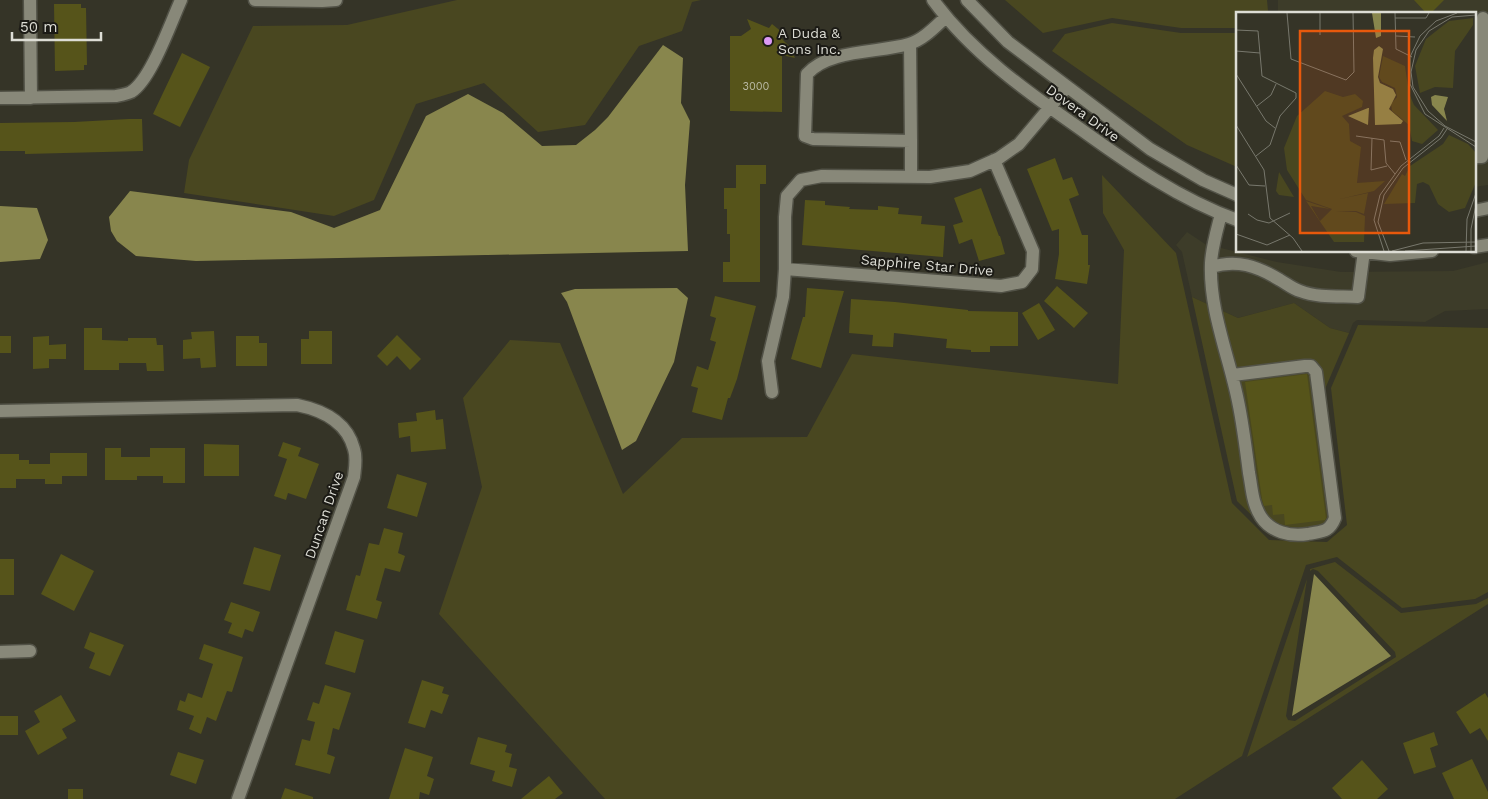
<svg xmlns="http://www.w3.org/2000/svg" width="1488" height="799" font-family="'Work Sans',sans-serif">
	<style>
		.built { fill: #3d3c29 }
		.green { fill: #494720 }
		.water { fill: #88864d }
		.building { fill: #56541a }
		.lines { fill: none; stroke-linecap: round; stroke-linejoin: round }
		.minor-casing { stroke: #525247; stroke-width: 15 }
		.minor { stroke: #888879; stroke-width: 12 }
		.poi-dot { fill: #dc99f5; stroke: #1c1b16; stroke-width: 2 }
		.labels { text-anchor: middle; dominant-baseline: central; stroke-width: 4; stroke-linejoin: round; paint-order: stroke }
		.number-label { font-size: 11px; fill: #bbbba6 }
		.poi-label { font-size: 14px; fill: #ddddd5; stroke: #1c1b16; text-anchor: start }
		.street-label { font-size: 14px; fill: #ddddd5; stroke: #1c1b16 }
		.inset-road { fill: none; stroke: #78786d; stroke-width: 1 }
		.view { fill: #e8590c; fill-opacity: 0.15; stroke: #e8590c; stroke-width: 2.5 }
		.inset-edge { fill: none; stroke: #ddddd5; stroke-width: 2.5 }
	</style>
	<rect width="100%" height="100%" fill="#353427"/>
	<path class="built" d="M1278 0H1488V185L1474 187V14H1278Z
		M1187 232 1205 244 1277 262 1341 272 1453 271 1488 262V309L1445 311 1425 322 1357 320 1353 323 1349 333 1330 328 1294 303 1238 318 1192 297 1182 252 1176 245Z"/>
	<path class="green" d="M457 0H701L692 2 682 31 639 46 585 125 538 132 484 83 416 104 374 200 334 216 184 193 189 160 253 26 347 25Z
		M1005 0H1267L1268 11 1267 14H1237V28H1181L1112 18 1043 33Z
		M1112 23 1181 33H1237V167L1187 145 1052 51 1065 34Z
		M1102 175 1176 253 1232 503 1269 540 1327 542 1347 525 1331 388 1358 325 1488 328V592L1475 599 1402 608 1337 557 1306 565 1242 756 1175 799H605L439 614 482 487 463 398 510 340 560 343 623 494 682 438 807 437 852 354 1118 384 1124 250 1103 213Z
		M1192 297 1238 318 1294 303 1330 328 1349 333 1325 389 1341 523 1324 537 1272 535 1237 501Z
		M1335 562 1401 613 1476 604 1488 598V604L1247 757 1307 579 1286 716 1288 720 1295 721 1396 657 1395 652 1318 571 1313 569 1310 571V569Z"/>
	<path class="water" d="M663 45 683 58 681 103 690 121 685 185 688 251 196 261 136 256 117 241 111 231 109 217 130 191 291 212 334 228 380 210 426 116 468 94 503 113 542 146 576 145 595 130 608 117Z
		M0 206 37 208 48 240 40 259 0 262Z
		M677 288 688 298 674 362 636 441 622 450 567 302 561 293 575 289Z
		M1314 574 1391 656 1292 716Z"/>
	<path class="building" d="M1414 0H1444L1430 14H1427Z
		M54 4H81V8H86L87 65H84V70L55 71Z
		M747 19 769 28 772 24 783 33 780 37 790 47 795 58 782 55V112L730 111V36H741L751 29Z
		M182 53 210 67 180 127 153 114Z
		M129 119H142L143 151 25 154V151H0V123L74 122Z
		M1055 158 1063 180 1072 177 1079 195 1069 199 1082 235H1088V265H1090L1087 284 1055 279 1059 254V229L1052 231 1027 169Z
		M736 165H766V184H760V282H723V262H730V234H727V209H724V188H736Z
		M981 188 999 236H1000L1005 254 979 261 972 239 959 244 953 225 963 222 954 198Z
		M805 200 825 201V205L850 207 849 209 878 210V206L899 208 898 214 922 216 921 224 945 226 943 257 802 245Z
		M1057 286 1088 313 1074 328 1044 301Z
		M807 288 844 291 821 368 791 359 803 317H805Z
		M715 296 756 306 737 379 730 398H728L722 420 692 412 698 388 691 386 697 366 708 370 716 342 710 340 716 318 710 316Z
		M851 299 895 302 968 310V311L1018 312V346H990V352H971V350L946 348 947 339 894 333 893 347 872 346 873 335 849 333Z
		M1039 303 1055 330 1038 340 1022 313Z
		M84 328H102V340L128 341V338H156L157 345H163L164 371H147L146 363H119V370H84Z
		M214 331 216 367 201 368 200 358 183 359V340L192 339 191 332Z
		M309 331H332V364H301V339H309Z
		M397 335 421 359 410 370 397 356 387 366 377 356Z
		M0 336H11V353H0Z
		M49 336V345L66 344V359H49V368L33 369V337Z
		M236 336H259V343H267V366H236Z
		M1307 374 1326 518 1325 520 1285 525 1284 514 1273 515 1272 505 1264 506 1262 499 1245 382Z
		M435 410 436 420 443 419 446 449 411 452 410 436 399 438 398 423 417 421 416 413Z
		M283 442 301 448 298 456 319 464 306 499 288 493 286 500 274 496 287 459 278 456Z
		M204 444 239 445V476H204Z
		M105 448H121V457H150V448H185V483H163V476H137V480H105Z
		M50 453H87V476H62V484H45V479H16V488H0V454H19V460H29V464H50Z
		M397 474 427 483 417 517 387 508Z
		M384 528 403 533 398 553 405 556 400 572 385 568 376 600 382 602 377 619 346 610 356 575 360 576 369 543 379 545Z
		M254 547 281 555 270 591 243 584Z
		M61 554 94 571 74 611 41 594Z
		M0 559H14V595H0Z
		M231 602 260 612 253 632 245 629 242 638 228 633 232 623 224 620Z
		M335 631 364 640 355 673 325 664Z
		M90 632 124 645 110 676 89 668 95 653 84 648Z
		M204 644 243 657 232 692 227 691 216 721 207 717 201 734 189 729 194 716 177 710 180 700 185 702 188 693 202 698 213 664 199 659Z
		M422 680 444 687 442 693 449 695 442 714 431 710 425 728 408 723Z
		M325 685 351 693 339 730 333 728 327 754 335 757 330 774 295 765 302 739 310 741 315 722 307 720 313 702 319 704Z
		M1485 693 1488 698V741L1480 728 1470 734 1456 712Z
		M61 695 76 721 62 729 67 738 38 755 25 731 40 722 34 711Z
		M0 716H18V735H0Z
		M1434 732 1438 745 1430 748 1436 767 1414 774 1403 743Z
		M478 737 507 745 505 752 512 754 509 767 517 769 512 787 492 781 495 771 470 764Z
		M405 748 433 757 427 776 434 779 429 795 420 792 419 799H389Z
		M178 752 204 760 196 784 170 775Z
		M1472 759 1488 792V799H1454L1442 773Z
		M1362 760 1388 789 1377 799H1342L1332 788Z
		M549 776 563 793 555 799H521Z
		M285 788 313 797V799H281Z
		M68 789H83V799H68Z"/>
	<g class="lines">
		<defs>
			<path id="minor" d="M30 0 31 98
				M255 0 322 1 336 0
				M933 0C971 52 1027 92 1079 128 1129 164 1179 199 1237 220
				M967 0 1008 42 1150 149 1203 180 1237 195
				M910 44 911 141
				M0 98 116 96C121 95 127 94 131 92 151 80 171 22 181 0
				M1474 157H1482L1483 18
				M911 177V141L813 139 805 136 807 74C829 49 879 53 909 44 923 40 935 27 946 17
				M1474 211 1488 208
				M1221 214C1217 230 1212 246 1211 263 1209 310 1229 356 1238 401 1243 425 1246 449 1249 473 1252 488 1252 503 1261 517 1271 532 1290 537 1308 534 1322 531 1329 533 1335 518L1316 372 1311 366H1305L1233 375
				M1474 247 1488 245
				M1356 251 1390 255 1432 251
				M1211 267C1237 259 1257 266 1280 280 1287 284 1293 289 1300 291 1318 298 1339 296 1358 297L1364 251
				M785 269 1001 286 1022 282 1032 269 1033 251 994 160
				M772 392 768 361 783 297 785 269V217L787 196 801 180 822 176 930 177 970 171 999 158 1019 144 1067 87
				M0 411 297 405C322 410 347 422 354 449 357 458 355 468 354 477L238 799
				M0 652 30 651"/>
		</defs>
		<use href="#minor" class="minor-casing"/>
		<use href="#minor" class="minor"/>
	</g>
	<circle class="poi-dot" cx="768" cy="41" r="5"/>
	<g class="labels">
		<g class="number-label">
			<text x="756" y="86">3000</text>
		</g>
		<g class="poi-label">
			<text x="778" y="33">A Duda &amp;<tspan x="778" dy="16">Sons Inc.</tspan></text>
		</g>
		<g class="street-label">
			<text transform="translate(1083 113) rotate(36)">Dovera Drive</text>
			<text transform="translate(927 265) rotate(5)">Sapphire Star Drive</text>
			<text transform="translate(324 515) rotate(-71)">Duncan Drive</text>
		</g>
	</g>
	<g transform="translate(1236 12)">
		<rect width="240" height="240" fill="#353427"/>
		<path d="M237 6V13L219 39 217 76 199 75 184 81 179 54 190 27 213 9ZM147 44 169 54 173 81 178 93 202 118 186 132 176 129 173 113 156 99 155 92 161 85 159 76 146 70 143 65ZM89 79 107 85 119 82 127 89 126 95 106 104 113 112 114 129 125 135 121 171 149 169 138 179 104 187 132 181 128 202 120 199 100 200H120L129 204 128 230H98L70 189 94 197 75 194 84 209 96 197 70 188 51 158 48 136 61 104ZM213 123 232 132 240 141V170L229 196 213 200 202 192 193 173 187 170 181 172 179 191 148 192 166 162 169 164 174 154 207 132ZM43 160 58 185 43 183 40 179Z" fill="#494720"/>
		<path d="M136 1H145V24L140 26ZM143 34 147 37 142 65 144 71 157 77 160 83 153 97 167 109 165 112 139 113 137 46 138 38ZM199 83 212 85 208 97 211 109 196 93 195 85ZM133 96 132 113 112 104 132 96Z" fill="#88864d"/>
		<path class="inset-road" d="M51 1 55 47 110 68 118 60 117 1M84 1V23M159 1 160 37 176 45M221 1 200 9 184 24 174 45V72L189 102 240 135M240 3 216 5 193 19 180 38 175 60 177 75 192 99 209 114 240 130M159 6H190L193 1M0 18 22 19 26 64 60 81V86L44 104 34 133 20 144M160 24 179 25M0 39 24 41M0 62 30 109 39 116M21 94 35 83 40 72M0 113 28 158 34 206 57 226 66 239M120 124 148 128 150 151 159 162M136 126 135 158 151 154M154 129 164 130 170 148M0 153 13 173 29 174M12 202 21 208 33 211 54 201M0 222 31 233 54 223M148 239 138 208 144 183 165 154 203 124 208 116M153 239 142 210 148 183 167 156 205 126 211 117M156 239 187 231 240 230M169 239 240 234M230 239 231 207 240 181M235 239V217L240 193"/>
		<path class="view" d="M64 19H173V221H64Z"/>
		<rect width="240" height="240" class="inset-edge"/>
	</g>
	<path d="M12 32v8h89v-8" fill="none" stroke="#ddddd5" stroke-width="2.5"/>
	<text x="20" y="32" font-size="15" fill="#ddddd5" stroke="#1c1b16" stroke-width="4" paint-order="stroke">50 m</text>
</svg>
